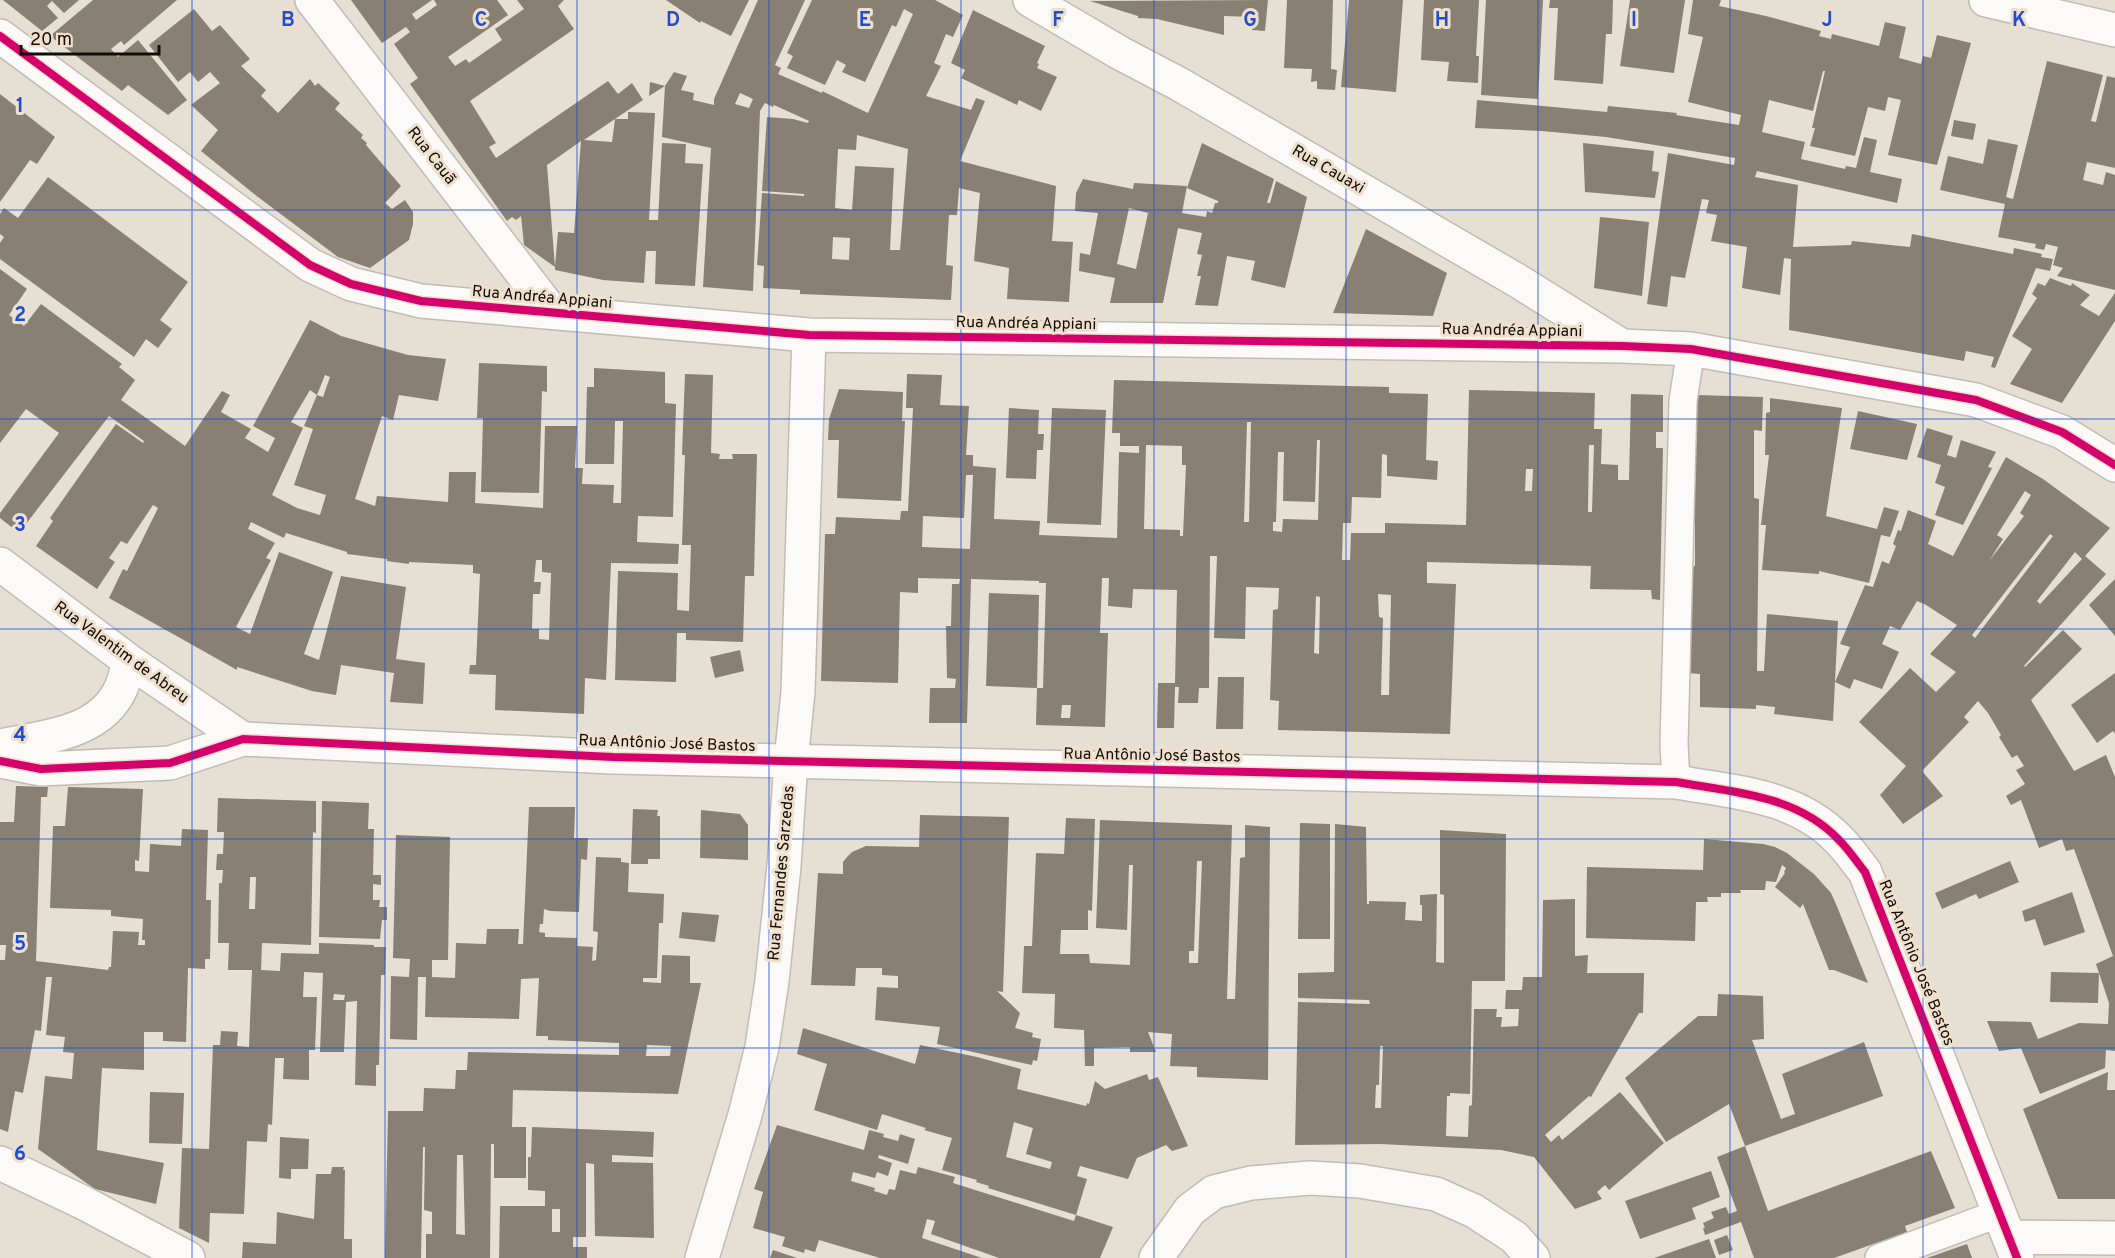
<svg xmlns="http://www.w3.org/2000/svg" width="2115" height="1258" font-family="Overpass,sans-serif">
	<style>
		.building { fill: #878073; fill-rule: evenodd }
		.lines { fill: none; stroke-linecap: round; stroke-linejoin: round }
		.service-casing { stroke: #c2bcb4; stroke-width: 30 }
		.minor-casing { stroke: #c2bcb4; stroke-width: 36 }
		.tertiary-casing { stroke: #c2bcb4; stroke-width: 36 }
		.service { stroke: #fbfaf9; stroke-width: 27 }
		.minor { stroke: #fbfaf9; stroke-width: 33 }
		.tertiary { stroke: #fbfaf9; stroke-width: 33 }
		.cycleway-casing { stroke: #eee0cc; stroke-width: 11 }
		.cycleway { stroke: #d6006c; stroke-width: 8 }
		.grid { fill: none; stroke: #1d4ed8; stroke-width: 1.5; stroke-opacity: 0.55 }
		.labels { text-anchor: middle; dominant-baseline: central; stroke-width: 6; stroke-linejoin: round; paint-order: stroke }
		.street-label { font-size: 16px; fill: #120d07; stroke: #eee0cc }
		.grid-label { font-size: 20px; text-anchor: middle; font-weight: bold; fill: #1d4ed8; stroke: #eee0cc; stroke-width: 6; stroke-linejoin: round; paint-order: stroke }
	</style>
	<rect width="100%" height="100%" fill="#e6dfd4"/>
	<path class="building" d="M3 0H79L64 13 52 1 47 6 58 18 42 31Z
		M93 0H177L124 45 121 41 111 49 118 57 138 40 187 100 168 115 128 85 122 91 50 36Z
		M351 0H432L412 14 416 20 437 5 434 0H497L508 15 448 57 455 66 466 59 469 63 502 40 495 29 524 9 517 0H564L558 6 574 29 470 101 496 143 489 147 496 158 608 81 618 94 632 83 643 100 615 119H628V112L655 113 649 220H658L662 143 686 144 685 163 703 164 695 286 655 284 656 251H646L644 283 603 280 555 270V267L524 245 521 216 516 220 512 217 507 221 410 84 418 78 394 44 410 32 406 27 382 43ZM615 119 612 142 584 140ZM581 141 574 233 558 232 555 267 547 165Z
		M666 0H749L731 36 701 21 700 23Z
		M758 0H805L775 65 781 68 778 74 822 93V91L868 113 913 14 904 9 896 27 892 25 865 82 842 72 846 65 837 60 825 85 787 68 793 56 787 53 812 0H935L963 15 953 37 946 34 934 63 941 66 926 96 971 110 976 98 985 101 960 161 1056 186 1052 241 1073 242 1069 302 1007 299 1009 268 974 261 980 193 959 188 957 215H949L946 265 953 266 951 300 800 294V290L763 288 764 266 757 265 762 193 804 196V194L762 191 767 117 793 119 808 123 809 121 774 105 773 107 765 103 760 111 753 291 703 287 711 148 662 137 665 86 674 72 687 76 681 90 694 93 693 100 714 105V99ZM740 93 753 99 749 108 735 104ZM857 135 908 149 900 250H890L894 168 855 166 852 210 835 208 838 149 856 150ZM833 237 850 238 849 260 832 259Z
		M1268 0 1265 31 1252 30V17L1224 16V35L1157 19 1138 18V16L1090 1Z
		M1287 0H1333L1331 69 1337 70 1335 90 1317 89V81L1311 82 1312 69 1284 68Z
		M1349 0H1403L1396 92 1341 87Z
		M1424 0H1479L1476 56H1479L1478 83 1447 81 1449 62 1421 60Z
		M1486 0H1543L1538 99 1481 95Z
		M1550 0H1613L1612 34H1606L1603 84 1554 80 1558 8H1549Z
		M1630 0H1685L1674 73 1620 66Z
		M1693 0H1721L1719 6 1766 16 1821 31 1819 36 1831 39 1832 34 1879 46 1885 22 1906 27 1899 58 1921 64 1923 56 1931 58 1937 35 1971 43 1937 165 1888 155 1901 100 1888 97 1885 111 1868 107 1855 156 1810 146 1815 128H1812L1825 71H1823L1813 111 1769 100 1762 132 1805 142 1801 159 1845 169 1846 166 1856 168 1864 137 1877 140 1870 172 1902 179 1897 203 1757 171 1755 177 1798 185 1793 247 1851 245 1852 241 1910 247 1912 234 2013 254 2014 248 2042 254 2041 257 2053 259 2050 271 2036 268 1995 368 1991 367 1994 357 1966 351 1964 361 1789 330 1791 259 1784 258 1780 295 1742 288 1747 247 1711 241 1717 215 1706 213 1709 200 1702 199 1685 278 1671 276 1667 307 1647 304 1668 153 1734 165 1735 158 1606 137 1542 131 1475 128 1477 100 1607 112 1608 106 1677 113 1676 115 1739 125 1741 115 1688 102 1703 37 1688 34Z
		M194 9 212 31 220 25 250 59 241 66 266 90 261 96 278 113 310 79 315 86 318 83 340 103 335 109 363 135 361 138 367 143 366 145 401 186 385 203 392 209 405 200 413 212V224L409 240 370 268 338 257 258 197 201 151 218 130 191 105 220 83 210 72 198 82 190 72 178 82 149 45Z
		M973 10 1045 46 1037 63 1039 64 1037 68 1057 77 1041 111 1019 100 1017 105 961 78 965 70 951 63Z
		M2047 61 2103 75 2091 121 2096 122 2107 76 2115 78V168L2087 162 2083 180 2103 185 2106 172 2115 175V290L2057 276 2063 268 2053 265 2058 247 2046 244 2044 250 2035 248 2036 244 1998 237 2005 204 1940 190 1948 156 1983 164 1988 139 2018 145 2006 197 2013 199Z
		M650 82 665 86 649 96Z
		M0 94 55 137 37 164 30 160 0 202Z
		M1954 120 1976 124 1973 140 1951 136Z
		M1202 143 1274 179 1267 203H1270L1276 181 1307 197 1285 288 1251 280 1255 261 1227 256 1218 306 1195 305 1201 276H1197L1202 255 1197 254 1202 233 1178 228 1163 303H1110L1115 278 1079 271 1080 253 1090 255 1098 213 1075 211 1076 193 1083 179 1133 189 1134 183 1187 186 1182 213 1206 217 1207 211 1212 213 1215 203H1218V201L1187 188ZM1129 208 1148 213 1136 269 1117 264Z
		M1583 143 1654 151 1652 171 1659 172 1655 198 1585 192Z
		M48 177 188 282 160 320 172 329 158 348 146 339 134 357 0 259V243L4 237 0 234V214L4 208 18 218Z
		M1600 217 1649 222 1642 296 1594 288Z
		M1366 229 1447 273 1433 316 1333 313Z
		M0 269 27 289 9 315 24 326 41 304 122 364 119 367 135 380 121 400 185 446 222 391 230 395 221 412 251 429 245 438 268 452 275 438 253 426 310 320 341 336 408 355 446 359 438 401 399 395 393 420 382 416 355 499 375 506 377 496 448 502 449 472H476L475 503 543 508 545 426H577L575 468H583L582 484 614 485 613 503H621L623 421H615L614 464H585L587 387H594V368L665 372V403L676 404 673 517 638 516 637 542 679 544 678 564 611 563 606 680 585 678 584 714 495 710 496 675 469 674 470 665H476L480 574 473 573V565L409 562V564L387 561V559L347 554V552L286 533 284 538 251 522 248 529 275 543 266 558 271 560 236 627 250 634 279 552 333 572 304 654 319 660 341 576 406 587 396 659 425 663 423 704 390 702 394 673 341 665 336 695 312 691 237 667V670L109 598 123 569 127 571 158 508 153 505 127 544 121 541 109 558 115 562 97 589 36 546 53 521 50 518 116 424 143 443 144 441 109 416 19 533 0 518V513L59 433 26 409 0 443ZM325 375 330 377 323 397 317 395ZM310 390 317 395 304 426 313 429 294 485 326 495 320 515 297 508 272 495 303 428 291 422ZM536 560H542V572L551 573 549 640 539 639V629H532L533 594H540L541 582H534Z
		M2050 278 2071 286 2072 283 2090 295 2080 305 2099 316 2115 293V321L2062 403 2010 384 2032 349 2012 336 2037 298 2032 294 2038 283 2045 286Z
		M479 363 547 366V392L542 391 539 493 481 492 483 418H477Z
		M685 374 713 375 711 453 720 454 719 459H733L732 454H757L754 576H745L743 642 686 640V633H677L676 682 615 680 618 571 678 573 677 610 689 611 691 545H682L685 455H682Z
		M907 374 942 375 940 405 969 406 966 455H973V466L996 468 994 519 1040 521 1039 535 1117 538 1119 452 1139 453V446H1120V433H1112L1114 380 1389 387V393L1428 394 1426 460 1438 461 1437 480 1387 476V455L1382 454 1381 498 1352 497 1351 523H1343L1342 560H1350L1351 533H1385V523L1466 525 1469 390 1595 393 1594 429H1602L1601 464 1618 465V480H1629L1631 394 1663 395V432H1656V448H1663L1660 600 1652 599 1651 590 1590 589 1591 566 1427 562V583L1456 584 1450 734 1278 730 1279 701 1270 700 1273 610 1278 609 1279 588 1246 587 1245 639 1214 638 1217 556H1210L1209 688H1199L1198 703H1178L1179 687H1175L1174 728H1157L1158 683H1175L1177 590 1133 589 1132 608 1108 606 1109 578H1102L1100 633H1108L1105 727 1036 725 1037 688H1043L1046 583H1039V581L971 579 967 723H929L930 688H955L956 679 947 678 946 626H951L952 584H959L960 579 918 578V593L900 592 898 683 821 681 825 534H835L836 517 900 520 901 511H908L913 408H906ZM1247 422H1251L1249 522H1244ZM1317 440H1320L1318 520 1283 519 1282 532 1273 531V522H1276L1278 452H1284L1283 501 1315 502ZM1146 445 1182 446V465H1186L1183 536H1180V530L1144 529ZM1589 445H1594L1592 512H1588ZM1526 469H1533L1532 491H1525ZM966 475H973L970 549 922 547 923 516 964 518ZM1378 594 1391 595 1389 695H1381L1383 618 1379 617ZM1316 596 1320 597 1319 654 1314 653ZM1062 705H1071L1070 718H1061Z
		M839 389 903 392 902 421H905L901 501 837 498 839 440H828L829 419Z
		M1697 395 1763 397 1762 431 1754 430V498L1759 499 1757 671H1764L1767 614 1838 621 1833 721 1774 714 1775 707 1756 705V709L1700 707V674L1687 673 1689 566H1695V524H1689L1691 445 1697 444Z
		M1770 398 1842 408 1826 516 1877 529 1884 507 1899 511 1890 537 1881 535 1869 583 1819 571V574L1762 570 1766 525H1761L1769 455H1765L1766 413 1770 412Z
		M1009 408 1039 410 1038 434H1044L1043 450H1037L1036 479 1006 478Z
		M1052 408 1106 410 1101 525 1047 523Z
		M1858 411 1917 424 1907 460 1850 449Z
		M1927 428 1953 436 1947 455 1956 458 1961 440 1996 452 1988 467 1992 468 1963 525 1935 515 1945 487 1935 483 1941 465 1917 457Z
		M2006 457 2043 479 2110 528 2085 556 2106 574 2024 666 2025 667 2063 630 2082 649 2031 700 2074 771 2106 755 2115 777V1051L2106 1050 2105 1068 2040 1094 2021 1048 1999 1051 1987 1021 2031 1022 2038 1039 2079 1023 2108 1024 2109 1003 2096 964 2113 956 2074 849 2066 851 2062 839 2039 848 2021 800 2011 805 2006 796 2025 784 2016 770 2024 766 2017 755 2012 758 1999 737 2001 735 1988 713 1978 701 1964 717 1969 722 1922 771 1943 796 1903 824 1880 795 1906 766 1859 722 1910 668 1936 692 1956 672 1930 654 1957 625 1926 605 1917 601 1900 630 1890 626 1882 644 1899 652 1882 689 1854 679 1850 689 1835 682 1850 647 1840 644 1865 585 1873 587 1882 561 1889 564 1896 546 1893 544 1898 530 1901 531 1908 510 1936 521 1928 544 1953 556ZM2025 491 2031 495 2020 513 2024 516 1989 561 2003 539 1997 535ZM2050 534 2053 536 1975 638 1972 635ZM2075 552 2082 559 2040 604 2037 601Z
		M2115 579V636L2089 605Z
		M989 593 1039 595 1037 688 986 686Z
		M740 650 744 671 715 678 710 657Z
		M2115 673V734L2113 731 2097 743 2071 705Z
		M1218 677H1244L1243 729H1216Z
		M16 786 48 787 47 797H41L36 961 108 970 109 967H111L113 931 139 932 138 945H145V940H142L143 919 111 916V910L50 908 53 826H65L68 787 143 789 139 861 135 860V871L149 872 150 844 181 846 182 829 208 830 206 900H211L210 959H205V969L188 968 186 1042 163 1041V1032H144V1070L102 1068 97 1150 164 1163 156 1204 95 1189 38 1149 45 1076 72 1079 74 1053 63 1052 65 1037 46 1035 52 977H46L41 1031 35 1030 23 1093 15 1091 8 1132 0 1129V960H5L6 945H0V822H14Z
		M218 798 316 801V833L313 832 311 945 262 943 261 970 280 971 281 953 319 954V943L374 945V947H386L385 975H381L379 1065H376V1086L355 1085 357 1001 346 1002 344 1052H320L323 973 304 972 303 997H317L315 1050H309V1080L283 1079 284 1058H275L272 1125 268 1124 267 1142 247 1141 244 1214 210 1213 209 1243 179 1228 182 1148 209 1149 213 1045H220L221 1031 238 1032 237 1046 249 1047 252 970H228L229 943H218L219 883H222L223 870H216L217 854H223L224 832H217ZM250 877H256L255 909H249ZM334 994 345 995 344 1000H333Z
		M322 801 369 803 368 829H374L373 875H381V885L373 884V900H380L379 907H387V920H382L380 939 319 937Z
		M529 807H575L574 838H588L587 860 581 859 579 912 550 911 544 909 543 924H540L539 932 545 933V937L577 938V946L593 947 592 961 596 960 598 932 593 931 596 857 621 858V862L629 863 628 892 664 894 663 923H659L657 978H643V982L661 983 662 955 690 956V983H701L678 1094 513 1090 512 1127H526V1178H494V1144H491L490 1258H426V1234H432V1212L424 1210 425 1147H423L421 1258H385L388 1111H423L424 1088 455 1089 456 1070H467L468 1052 619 1055V1043L548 1040V1036H536L539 978 521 979 519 1019 425 1017 426 977H418L417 1040 390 1039 391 976 409 977 410 959 393 958 396 835 450 837 448 960H432V977L455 978 456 943 486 944 487 929H519L518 944H523ZM647 1045 671 1046 670 1056H646ZM457 1155H463L465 1235 456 1234Z
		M633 809 658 810 657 816H660V859H648V864H631Z
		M701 810 740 814 748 825V860L700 858Z
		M920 815 1009 817 1003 992 997 991 1020 1013 1015 1028 1033 1033 1032 1037 1041 1039 1037 1061 1033 1060 1032 1065 937 1044 940 1027 875 1020 877 987 898 988V976L882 975V968H856L855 986 811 985 818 873 843 874V862L847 857 852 852 866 846 919 847Z
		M1066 818 1095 819 1092 911 1088 910V930H1061L1060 954H1089L1090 963 1130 965 1133 865H1129L1127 930 1096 928 1100 820 1232 825 1227 999H1235L1240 858 1245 857V825L1270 827 1268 1080 1197 1077V1067L1170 1066 1172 1034 1148 1032 1156 1052H1130V1047L1094 1048V1066H1085L1084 1030 1054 1028 1055 994 1022 993 1024 946H1032L1036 853 1064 854ZM1197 861H1202L1198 963H1189V951H1194Z
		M1300 823 1330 824V939H1298Z
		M1335 824 1366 827 1367 904H1369V901L1406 902 1405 920 1422 921V905H1420V895L1437 894 1436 962 1444 963V895L1440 894V830L1506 834 1505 981H1472L1470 1094 1450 1093V1096H1447L1446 1136 1468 1137 1469 1106 1472 1105 1474 1009H1497L1496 1017H1502L1501 1027 1518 1026 1519 1009H1505L1506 990H1522L1523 977H1542L1543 900 1575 899V956L1588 955 1587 973H1644L1643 1013H1639L1591 1097 1589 1096 1545 1135 1551 1142 1559 1135 1562 1140 1620 1092 1664 1143 1609 1190 1605 1185 1597 1192 1602 1199 1575 1209 1534 1157 1501 1150 1380 1144 1295 1145 1298 1002 1370 1004 1369 1000 1298 998V973L1334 972ZM1380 1046H1383L1381 1108H1375L1376 1085H1379Z
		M1704 839 1763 844 1775 847 1787 853 1814 874 1831 893 1836 904 1868 983 1834 970H1829L1803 904 1800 908 1775 887 1785 873 1784 872 1786 868 1782 865 1776 882 1766 881 1765 890H1740L1741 893H1721V897H1707L1708 902H1696L1695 941 1586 938 1587 867 1703 870Z
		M2010 861 2019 882 1979 899 1976 894 1942 909 1935 893Z
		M2072 892 2085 932 2044 946 2035 919 2025 922 2022 911Z
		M682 912 719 915 715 942 679 938Z
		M2051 972 2099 973 2098 1003 2050 1002Z
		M1718 994 1763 996 1764 1039 1752 1040 1781 1119 1795 1114 1782 1074 1864 1042 1883 1096 1745 1146 1729 1104 1666 1142 1625 1078 1698 1016H1717Z
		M803 1028 915 1064 920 1045 977 1057 1021 1069 1017 1089 1086 1106 1087 1103 1089 1104 1095 1081 1105 1089 1147 1074 1149 1080 1158 1077 1188 1146 1172 1151 1166 1145 1137 1158 1128 1179 1080 1166 1077 1176 1087 1179 1076 1215 988 1188 989 1186 976 1182 977 1180 942 1170 952 1138 924 1130 926 1128 882 1114 877 1130 814 1110 827 1064 797 1054ZM1014 1122 1033 1128 1026 1154 1052 1162 1050 1169 1006 1157Z
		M2108 1072 2107 1090H2115V1199H2058L2023 1109Z
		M150 1092 184 1093 182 1144 149 1143Z
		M777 1125 864 1150 869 1130 884 1134 883 1137 898 1141 900 1134 915 1139 908 1164 879 1155 878 1158 892 1163 888 1176 877 1172 875 1178 853 1172 851 1181 875 1188 874 1191 887 1195 889 1189 895 1190 900 1170 916 1174 918 1167 955 1177 953 1183 1074 1221 1076 1215 1113 1227 1100 1258H999L931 1234 935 1221 927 1219 922 1238 982 1258H880L819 1240 815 1252 805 1249 804 1253 782 1246 785 1237 753 1228 763 1192 754 1189Z
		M532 1127 654 1132 653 1157 612 1155V1162L653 1163 654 1238 595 1236 594 1164 586 1163V1237H573V1247H587V1258H499L500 1206H545V1191L528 1190V1157H531ZM552 1209H560V1232H552Z
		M280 1137 309 1139 308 1169H291V1179L279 1178Z
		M1745 1146 1768 1211 1931 1151 1955 1208 1905 1226 1907 1232 1834 1258H1754L1741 1222 1705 1235 1703 1228H1705L1703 1223 1714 1218 1711 1212 1726 1207 1729 1214 1737 1211 1717 1157Z
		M332 1167H344L343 1170H345L344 1239H352V1258H242L243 1242 276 1244 277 1212 314 1219 316 1174H331Z
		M1711 1171 1720 1197 1692 1208 1696 1219 1640 1239 1625 1201Z
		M1727 1235 1733 1250 1719 1255 1714 1240Z
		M1709 1239 1716 1258H1654Z
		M1967 1244 1972 1258H1927Z
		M773 1250 797 1258H770Z"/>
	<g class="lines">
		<defs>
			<path id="service" d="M1676 782 1674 744 1683 401 1691 349
				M1879 1258 2000 1213"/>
			<path id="minor" d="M312 0 552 312
				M1030 0 1120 53 1179 84 1518 281 1622 346
				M0 36 310 265 351 284 421 301 809 335 1622 346 1691 349 1976 400 2062 432 2115 465
				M0 564 129 661 243 739
				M0 746C43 737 101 734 121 688 125 679 127 669 129 661
				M0 761 41 769 170 763 243 739 613 757 1676 782C1733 792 1797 795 1839 840 1849 850 1857 862 1865 872L2017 1258
				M0 1163 82 1202 188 1258
				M2009 1237 2115 1238
				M702 1258 745 1115 762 1047 772 981 784 866 791 761 798 692 809 335
				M1156 1258 1190 1210 1214 1192 1251 1183 1310 1178 1360 1181 1436 1194 1474 1211 1514 1237 1533 1258"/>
			<path id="tertiary" d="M1986 0 2115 30"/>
		</defs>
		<use href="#service" class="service-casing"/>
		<use href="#minor" class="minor-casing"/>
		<use href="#tertiary" class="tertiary-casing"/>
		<use href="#service" class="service"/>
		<use href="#minor" class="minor"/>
		<use href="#tertiary" class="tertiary"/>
		<defs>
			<path id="cycleway" d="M0 36 310 265 351 284 421 301 809 335 1622 346 1691 349 1976 400 2062 432 2115 465
				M0 761 41 769 170 763 243 739 613 757 1676 782C1733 792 1797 795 1839 840 1849 850 1857 862 1865 872L2017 1258"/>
		</defs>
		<use href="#cycleway" class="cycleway-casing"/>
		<use href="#cycleway" class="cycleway"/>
	</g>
	<path class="grid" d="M192 0V1258M385 0V1258M577 0V1258M769 0V1258M961 0V1258M1154 0V1258M1346 0V1258M1538 0V1258M1730 0V1258M1923 0V1258M0 210H2115M0 419H2115M0 629H2115M0 839H2115M0 1048H2115"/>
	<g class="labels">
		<g class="street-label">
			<text transform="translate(431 156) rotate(52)">Rua Cauã</text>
			<text transform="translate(1328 170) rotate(30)">Rua Cauaxi</text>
			<text transform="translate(542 298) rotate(5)">Rua Andréa Appiani</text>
			<text transform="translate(1026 324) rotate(1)">Rua Andréa Appiani</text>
			<text transform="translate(1512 331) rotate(1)">Rua Andréa Appiani</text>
			<text transform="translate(121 653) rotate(36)">Rua Valentim de Abreu</text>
			<text transform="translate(667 744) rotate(2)">Rua Antônio José Bastos</text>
			<text transform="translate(1152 756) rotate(1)">Rua Antônio José Bastos</text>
			<text transform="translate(782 873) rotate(-85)">Rua Fernandes Sarzedas</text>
			<text transform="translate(1916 963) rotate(68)">Rua Antônio José Bastos</text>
		</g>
	</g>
	<g class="grid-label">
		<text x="288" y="26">B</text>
		<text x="481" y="26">C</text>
		<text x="673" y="26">D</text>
		<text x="865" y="26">E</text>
		<text x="1058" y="26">F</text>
		<text x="1250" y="26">G</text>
		<text x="1442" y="26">H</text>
		<text x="1634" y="26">I</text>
		<text x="1827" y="26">J</text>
		<text x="2019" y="26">K</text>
		<text x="20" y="112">1</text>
		<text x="20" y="321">2</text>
		<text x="20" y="531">3</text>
		<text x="20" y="741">4</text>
		<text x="20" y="950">5</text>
		<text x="20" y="1160">6</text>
	</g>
	<path d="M21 45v9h138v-9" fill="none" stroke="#120d07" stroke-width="3"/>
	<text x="30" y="45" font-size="18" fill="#120d07" stroke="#eee0cc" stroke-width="4.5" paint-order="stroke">20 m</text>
</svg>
